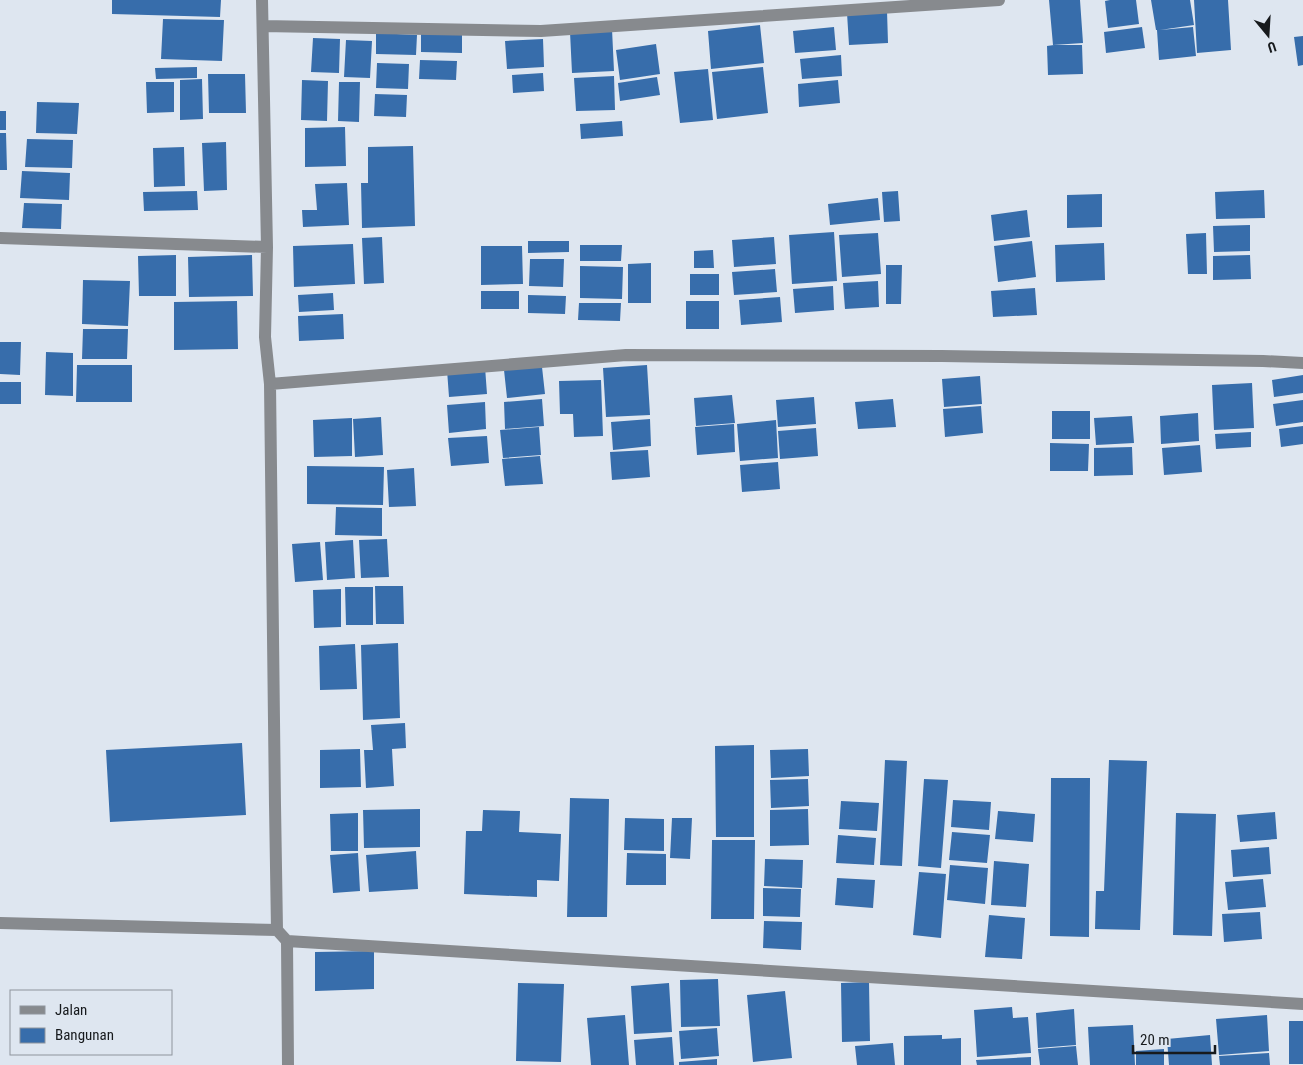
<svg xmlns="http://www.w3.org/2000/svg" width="1303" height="1065" font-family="'Roboto Condensed',sans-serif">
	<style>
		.building { fill: #376dab }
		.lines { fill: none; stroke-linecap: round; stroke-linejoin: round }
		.minor { stroke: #878a8e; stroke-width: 12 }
	</style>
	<rect width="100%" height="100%" fill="#dee6f0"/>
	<path class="building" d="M112 0H221L220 17 112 14Z
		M1049 0H1080L1083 43 1053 45Z
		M1110 0H1136L1139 24 1108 28 1105 1Z
		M1151 0H1190L1194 25 1160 30 1193 27 1196 56 1159 60 1157 30H1156Z
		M1194 0H1228L1231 50 1197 53Z
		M887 11 888 43 849 45 847 13Z
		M163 19 224 20 222 61 161 59Z
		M760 25 764 63 711 69 708 31Z
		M834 27 836 50 795 53 793 31Z
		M1142 27 1145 48 1106 53 1104 32Z
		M612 29 614 71 572 73 570 32Z
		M376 33 417 35 416 55 376 54Z
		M421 33 462 34V53L421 52Z
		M1303 36V65L1298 66 1294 37Z
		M313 38 340 39 339 73 311 72Z
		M543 39 544 67 507 69 505 41Z
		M346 40 372 41 370 78 344 77Z
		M656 44 660 74 620 80 616 50Z
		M1054 45H1082L1083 74 1048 75 1047 46Z
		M841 55 842 76 802 79 800 59Z
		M420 60 457 61 456 80 419 79Z
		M377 63 409 64 408 89 376 88Z
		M197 67V78L156 79 155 68Z
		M763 67 768 113 717 119 712 72Z
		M708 69 713 120 680 123 674 72Z
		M543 73 544 91 513 93 512 75Z
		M208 74H245L246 113H209Z
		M614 76 615 110 576 111 574 78Z
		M657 77 660 95 620 101 618 83Z
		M202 79 203 119 180 120V80Z
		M302 80 328 81 327 121 301 120Z
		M838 80 840 103 799 107 798 84Z
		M146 82H174V112L147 113Z
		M339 82H360L359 122 338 121Z
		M375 94 407 95 406 117 374 116Z
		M37 102 79 103 77 134 36 133Z
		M0 111H6V130H0Z
		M622 121 623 136 581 139 580 124Z
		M345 127 346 166 305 167V128Z
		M0 133H6L7 170H0Z
		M27 139 73 140 72 168 25 167Z
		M226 142 227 190 204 191 202 143Z
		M413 146 415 226 362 228 361 183H368V147Z
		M184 147 185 186 154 187 153 148Z
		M22 171 70 173 69 200 20 198Z
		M347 183 349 225 303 227 302 210H317L315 184Z
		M1264 190 1265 218 1216 219 1215 192Z
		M197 191 198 210 144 211 143 192Z
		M898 191 900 221 884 222 882 192Z
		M1102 194V227L1067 228V195Z
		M878 198 880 220 830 225 828 204Z
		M24 203 62 204 61 229 22 228Z
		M1027 210 1030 237 994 241 991 215Z
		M1250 225V251L1214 252 1213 226Z
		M834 232 837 281 792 284 789 235Z
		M878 233 881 274 842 277 839 235Z
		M1206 233 1207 274H1188L1186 234Z
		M382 237 384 283 364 284 362 238Z
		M774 237 776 264 734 267 732 240Z
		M528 241H569V252L528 253Z
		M1032 241 1036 277 998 282 994 246Z
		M1104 243 1105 280 1056 282 1055 245Z
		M353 244 355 284 294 287 293 246Z
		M580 245H622L621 261H580Z
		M481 246H522L523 284 481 285Z
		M713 250 714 268H694V251Z
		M176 255V296H139L138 256Z
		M252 255 253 296 189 297 188 257Z
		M1250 255 1251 279 1213 280V256Z
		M530 259H564L563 287 529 286Z
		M651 263V303H628V264Z
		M886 265H902L901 304H886Z
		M580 266 623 267 622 299 580 298Z
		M775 269 777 292 734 295 732 272Z
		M690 274H719V295H690Z
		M83 280 130 281 128 326 82 324Z
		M878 281 879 307 845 309 843 283Z
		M833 286 834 310 795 313 793 289Z
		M1035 288 1037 315 993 317 991 291Z
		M481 291H519V309H481Z
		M333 293 334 310 299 312 298 295Z
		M528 295 566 296 565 314 528 313Z
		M780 297 782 322 741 325 739 300Z
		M237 301 238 349 174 350V302Z
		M686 301H719V329H686Z
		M579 303H621L620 321 578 320Z
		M343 314 344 339 299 341 298 316Z
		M83 329H128L127 359H82Z
		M0 342H21L20 375 0 374Z
		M46 352 73 353V396L45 395Z
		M77 365H132V402H76Z
		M647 365 650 415 606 417 603 368Z
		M485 367 487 394 449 397 447 370Z
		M542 367 545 394 507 398 504 370Z
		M1303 375V393L1274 397 1272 380Z
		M980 376 982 404 944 407 942 379Z
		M601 380 603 436 574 437 573 414H560L559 381Z
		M0 382H21V404H0Z
		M1252 383 1254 428 1214 430 1212 385Z
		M732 395 735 423 696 426 694 398Z
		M814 397 816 424 778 427 776 400Z
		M542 399 544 426 505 429 504 402Z
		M893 399 896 427 858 429 855 402Z
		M1303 400V422L1276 426 1273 404Z
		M485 402 486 429 449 433 447 405Z
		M981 406 983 433 945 437 943 409Z
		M1052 411H1090V439H1052Z
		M1198 413 1199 441 1161 444 1160 416Z
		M1132 416 1134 443 1096 445 1094 418Z
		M381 417 383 455 355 457 353 419Z
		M352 418V456L314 457 313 420Z
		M650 419 651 446 613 450 611 422Z
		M776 420 778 458 740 461 737 424Z
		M734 424 735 452 697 455 695 427Z
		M1303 426V444L1281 447 1279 429Z
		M539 427 541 455 503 458 500 430Z
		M816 428 818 456 780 459 778 431Z
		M1251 432V447L1216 449 1215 434Z
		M487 436 489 463 451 466 448 438Z
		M1050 443 1089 444 1088 471H1050Z
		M1200 445 1202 472 1164 475 1162 448Z
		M1132 447 1133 475 1094 476V448Z
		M648 450 650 477 612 480 610 452Z
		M540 456 543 484 505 486 502 459Z
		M778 462 780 489 742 492 740 465Z
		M307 466 384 467 383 505 307 504Z
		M414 468 416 506 389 507 387 470Z
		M336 507 382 508V536L335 535Z
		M387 539 389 577 361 578 359 540Z
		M353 540 355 578 327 580 325 542Z
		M320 542 323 580 295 582 292 544Z
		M375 586H403L404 624H376Z
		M345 587H373V625H346Z
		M341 589V627L314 628 313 590Z
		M398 643 400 718 363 720 361 645Z
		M355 644 357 689 320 690 319 646Z
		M405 723 406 748 392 749 394 786 366 788 364 750H373L371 725Z
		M242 743 246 815 110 822 106 750Z
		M754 745V837H716L715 746Z
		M360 749 361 787 320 788V750Z
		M808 749 809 776 771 778 770 750Z
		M885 760 907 761 902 866 880 865Z
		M1109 760 1147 761 1140 930 1095 929 1096 891H1104Z
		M1051 778H1090L1089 937 1050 936Z
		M808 779 809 806 771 808 770 780Z
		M924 779 948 780 941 868 918 866Z
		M570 798 609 799 607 917H567Z
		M953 800 991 802 989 830 951 827Z
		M841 801 879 803 877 831 839 829Z
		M420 809V847L364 848 363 810Z
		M808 809 809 845 770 846V810Z
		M483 810 520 811 519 832 561 834 559 881 537 880V897L464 894 466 831H482Z
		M998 811 1035 814 1033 842 995 839Z
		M1275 812 1277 839 1240 842 1237 815Z
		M358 813V851H331L330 814Z
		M1176 813 1216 814 1212 936 1173 935Z
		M625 818 664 819V851L624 850Z
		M672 818H692L690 859 670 858Z
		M952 832 990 835 987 863 949 860Z
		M838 835 876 838 874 865 836 863Z
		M712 840H755L754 919H711Z
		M1269 847 1271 874 1233 877 1231 850Z
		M416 851 418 889 369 892 366 855Z
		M358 853 360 891 333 893 330 855Z
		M627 853 666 854V885H626Z
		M765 859 803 860 802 888 764 886Z
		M994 861 1029 864 1026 907 991 905Z
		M950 865 988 868 985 904 947 900Z
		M919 872 946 874 941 938 913 935Z
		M837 878 875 880 873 908 835 905Z
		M1263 879 1266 907 1228 910 1225 882Z
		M763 888 801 889 800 917 763 916Z
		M1260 912 1262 939 1224 942 1222 914Z
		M989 915 1025 918 1022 959 985 957Z
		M764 921 802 922 801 950 763 948Z
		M374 951V989L315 991V952Z
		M718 979 720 1026 681 1027 680 980Z
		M869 982 870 1041 842 1042 841 983Z
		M518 983 564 984 561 1062 516 1061Z
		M669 983 672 1032 634 1034 631 986Z
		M785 991 792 1058 753 1062 747 995Z
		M1012 1007 1013 1018 1028 1017 1031 1053 977 1057 974 1010Z
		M1074 1009 1076 1045 1038 1048 1036 1013Z
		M625 1015 629 1065H591L587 1018Z
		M1267 1015 1269 1051 1219 1055 1216 1019Z
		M1289 1021H1303V1064H1289Z
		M1133 1025 1135 1065H1090L1088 1027Z
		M717 1028 719 1056 681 1059 679 1031Z
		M942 1035V1039L961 1038V1065H904V1036Z
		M1210 1035 1212 1065H1169L1167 1039Z
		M672 1037 674 1065H636L634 1040Z
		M893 1043 895 1065H857L855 1046Z
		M1076 1046 1078 1065H1040L1038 1049Z
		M1164 1049V1065H1136V1051Z
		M1269 1053 1270 1065H1220L1219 1056Z
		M1031 1057V1065H977L976 1060Z
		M717 1059V1065H679V1062Z"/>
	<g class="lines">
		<path class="minor" d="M262 0 267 247 265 337 270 384 275 805 277 930 287 941 288 1065
			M263 26 541 31 999 0
			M0 238 267 247
			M270 384 626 355 942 356 1263 361 1303 363
			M0 923 277 930
			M287 941 1303 1004"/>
	</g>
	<rect x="10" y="990" width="162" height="65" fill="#dee6f0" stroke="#8e949c"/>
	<rect x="20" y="1006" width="25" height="8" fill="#878a8e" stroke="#8e949c"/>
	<text x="55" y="1015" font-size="15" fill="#171a1d">Jalan</text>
	<rect x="20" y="1028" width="25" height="15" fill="#376dab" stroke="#8e949c"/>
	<text x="55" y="1040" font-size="15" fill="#171a1d">Bangunan</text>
	<g transform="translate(1268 35) rotate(162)" stroke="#dee6f0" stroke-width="4" paint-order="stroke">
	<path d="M0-4L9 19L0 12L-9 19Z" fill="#171a1d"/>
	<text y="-8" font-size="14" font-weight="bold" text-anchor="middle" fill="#171a1d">U</text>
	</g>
	<path d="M1133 1045v8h82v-8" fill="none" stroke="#171a1d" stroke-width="2.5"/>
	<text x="1140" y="1045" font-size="15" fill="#171a1d" stroke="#dee6f0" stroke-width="4" paint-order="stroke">20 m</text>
</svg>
